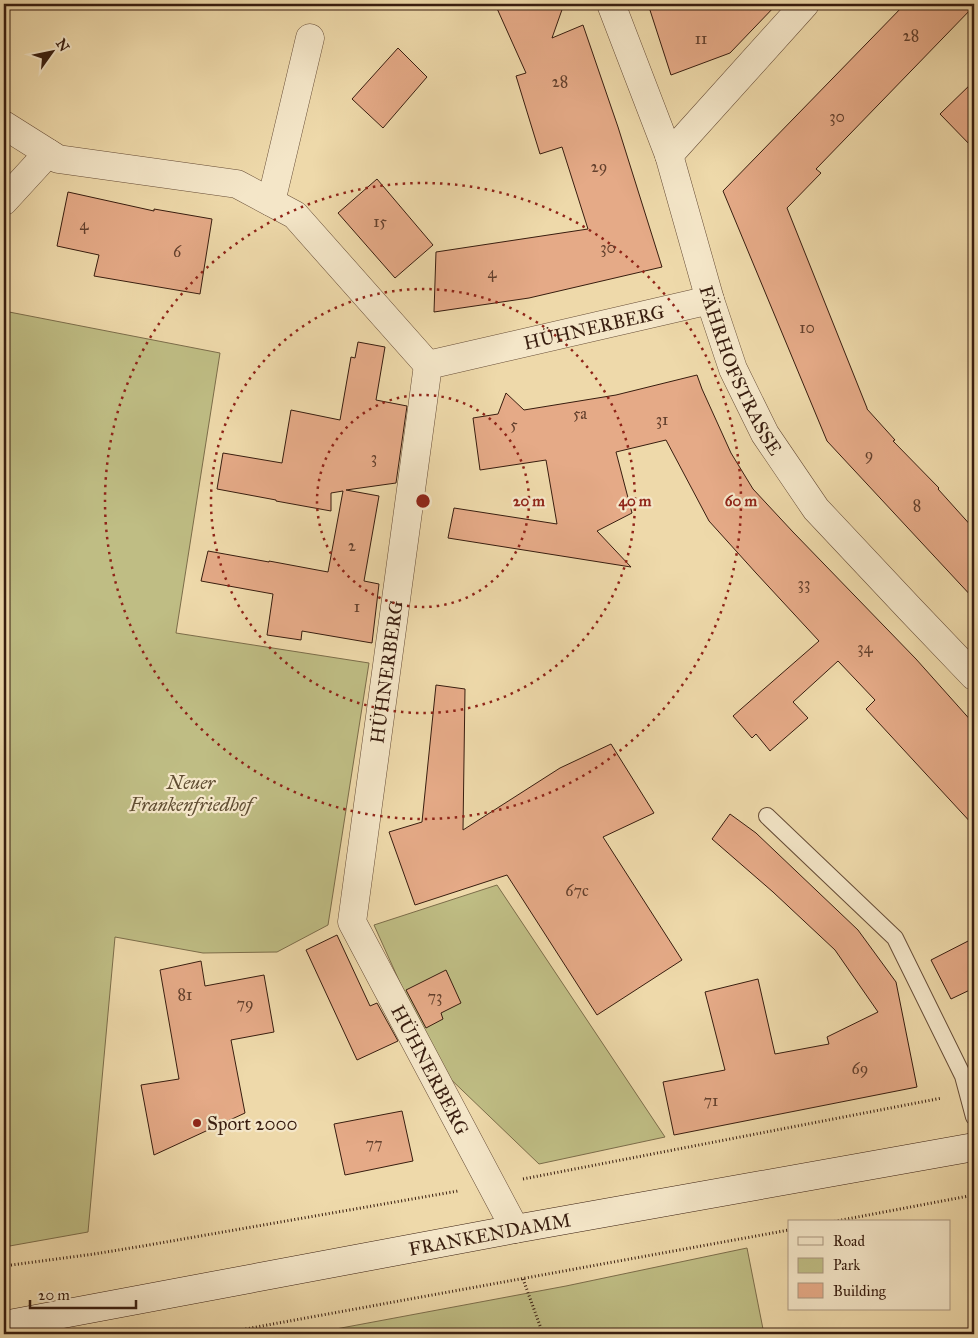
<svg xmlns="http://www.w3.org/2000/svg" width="978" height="1338" font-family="'IM FELL Great Primer',serif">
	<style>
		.green { fill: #bfbd84; stroke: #7c6d4a }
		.building { fill: #e5aa87; stroke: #381d0f }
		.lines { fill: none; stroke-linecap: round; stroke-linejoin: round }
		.lane-casing { stroke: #664c36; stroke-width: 18 }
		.street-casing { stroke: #664c36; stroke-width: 29 }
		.secondary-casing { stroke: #381d0f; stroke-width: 29 }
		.path { stroke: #381d0f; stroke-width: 3; stroke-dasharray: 1 2.5; stroke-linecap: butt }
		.lane { stroke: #f4e6c8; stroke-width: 16 }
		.street { stroke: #f4e6c8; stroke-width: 28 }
		.secondary { stroke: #f4e6c8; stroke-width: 28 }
		.ring { fill: none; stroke: #8f2418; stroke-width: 2.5; stroke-dasharray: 2.5 5 }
		.poi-dot { fill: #8f2418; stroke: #f4e6c8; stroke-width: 2 }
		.labels { text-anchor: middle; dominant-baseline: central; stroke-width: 4.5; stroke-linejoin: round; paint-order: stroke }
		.number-label { font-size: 16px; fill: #63402d }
		.street-label { font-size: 19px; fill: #381d0f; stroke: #f4e6c8 }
		.park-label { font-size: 19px; font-style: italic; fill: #604d32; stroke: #f4e6c8 }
		.poi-label { font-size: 19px; fill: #381d0f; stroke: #f4e6c8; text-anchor: start }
		.centre { fill: #8f2418; stroke: #f4e6c8; stroke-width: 2.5 }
		.ring-label { font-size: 15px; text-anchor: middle; font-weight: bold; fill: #8f2418; stroke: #f4e6c8; stroke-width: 4.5; stroke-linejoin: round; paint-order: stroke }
	</style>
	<rect width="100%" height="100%" fill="#eed9aa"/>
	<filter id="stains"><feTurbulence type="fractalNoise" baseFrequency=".004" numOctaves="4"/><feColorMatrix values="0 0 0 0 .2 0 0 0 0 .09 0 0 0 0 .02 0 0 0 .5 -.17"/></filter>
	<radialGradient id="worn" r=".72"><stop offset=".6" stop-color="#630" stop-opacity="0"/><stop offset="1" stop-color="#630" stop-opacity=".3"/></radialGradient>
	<path class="green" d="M4 311 220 353 176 633 369 663 328 925 277 952 203 953 115 937 88 1232 4 1247Z
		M497 885 665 1137 539 1164 438 1067 374 925Z
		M747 1248 764 1334H309L566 1286Z"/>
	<path class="building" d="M495 4H564L552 38 583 25 618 127 662 267 529 298 434 312 436 252 588 229 562 147 540 154 516 76 526 73Z
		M648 4H777L730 53 671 75Z
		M905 4H974V6L816 169 821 173 787 208 867 408V409L895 440 893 441 939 488 938 489 974 529V599L827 441 723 191Z
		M398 48 427 77 383 128 352 99Z
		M974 81V149L940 114Z
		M377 179 433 245 395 278 338 213Z
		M68 192 154 211V209L212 219 200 294 94 276 99 255 57 246Z
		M358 342 385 347 376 400 407 406 396 483 346 490 379 496 364 581 379 584 372 643 302 631 301 640 267 635 273 594 201 581 208 551 269 562V561L328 572 343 491 331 493V511L276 501V500L217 489 223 453 282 463 291 410 340 420 351 357 355 358Z
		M697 375 702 389 731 453 753 489 793 532 916 659 974 724V826L866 709 875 700 838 661 793 702 808 718 770 751 756 734 752 738 733 716 819 641 756 573 709 521 666 440 616 452 632 513 597 531 631 567 448 538 454 508 557 524 546 460 480 470 473 418 498 414 506 393 524 410 616 395Z
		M436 685 465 689 463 830 560 768 611 744 654 813 603 837 682 960 597 1015 507 875 415 905 389 832 422 822Z
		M730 814 756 833 858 930 896 982 917 1087 674 1135 663 1082 725 1070 705 992 758 979 775 1054 829 1044 827 1037 878 1012 835 950 773 892 712 839Z
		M337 935 370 1006 377 1003 398 1041 357 1060 306 950Z
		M974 938V988L951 999 931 960Z
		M201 961 205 986 264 975 274 1032 231 1040 245 1113 154 1155 141 1085 179 1079 160 970Z
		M446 970 461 1003 441 1013 443 1019 426 1028 406 990Z
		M402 1111 413 1161 345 1175 334 1124Z"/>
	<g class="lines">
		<defs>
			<path id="lane" d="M767 816 895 938 963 1076 974 1117"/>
			<g id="street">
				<path id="s1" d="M611 4 669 155 710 300 733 369 765 434 816 509 909 608 974 676"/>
				<path d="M4 125 58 159 237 184 295 215 428 365"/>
				<path d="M669 155 805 4"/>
				<path d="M4 201 48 153"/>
				<path d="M271 202 310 38"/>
				<path id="s2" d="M515 1229 352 922 428 365 710 300"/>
			</g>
			<g id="secondary">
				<path id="s3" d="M4 1325 515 1229 974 1147"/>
			</g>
		</defs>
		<use href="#lane" class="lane-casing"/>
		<use href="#street" class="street-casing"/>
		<use href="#secondary" class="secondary-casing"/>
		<path class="path" d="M523 1179 942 1098
			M831 1222 974 1195
			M4 1266 94 1254 143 1246 458 1191
			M523 1279 543 1334
			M218 1334 789 1230"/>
		<use href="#lane" class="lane"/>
		<use href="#street" class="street"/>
		<use href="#secondary" class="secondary"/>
	</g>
	<g class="ring">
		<circle cx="423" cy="501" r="106"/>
		<circle cx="423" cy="501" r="212"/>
		<circle cx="423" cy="501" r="318"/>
	</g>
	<circle class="poi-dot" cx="197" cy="1123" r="5"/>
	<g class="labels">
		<g class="number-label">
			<text x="911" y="35">28</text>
			<text x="701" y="38">11</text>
			<text x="560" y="81">28</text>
			<text x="837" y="116">30</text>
			<text x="599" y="166">29</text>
			<text x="380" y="221">15</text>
			<text x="84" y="224">4</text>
			<text x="608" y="247">30</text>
			<text x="177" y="251">6</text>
			<text x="492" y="272">4</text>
			<text x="807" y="327">10</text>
			<text x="580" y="413">5a</text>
			<text x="662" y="419">31</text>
			<text x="514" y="424">5</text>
			<text x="869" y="454">9</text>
			<text x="374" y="457">3</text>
			<text x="917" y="505">8</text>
			<text x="352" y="545">2</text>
			<text x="804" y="583">33</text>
			<text x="357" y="606">1</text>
			<text x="865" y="647">34</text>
			<text x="577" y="890">67c</text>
			<text x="185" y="994">81</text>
			<text x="435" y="996">73</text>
			<text x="245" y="1003">79</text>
			<text x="860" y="1068">69</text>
			<text x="711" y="1100">71</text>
			<text x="374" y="1143">77</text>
		</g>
		<g class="street-label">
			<text stroke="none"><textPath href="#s2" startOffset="1080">HÜHNERBERG</textPath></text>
			<text stroke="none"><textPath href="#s1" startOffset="389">FÄHRHOFSTRASSE</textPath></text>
			<text stroke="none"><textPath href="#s2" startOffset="600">HÜHNERBERG</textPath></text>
			<text transform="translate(430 1070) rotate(62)">HÜHNERBERG</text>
			<text stroke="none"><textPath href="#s3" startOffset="494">FRANKENDAMM</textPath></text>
		</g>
		<g class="park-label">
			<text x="191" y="782">Neuer<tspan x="191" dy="22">Frankenfriedhof</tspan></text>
		</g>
		<g class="poi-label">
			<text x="207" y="1123">Sport 2000</text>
		</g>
	</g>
	<circle cx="423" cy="501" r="8" class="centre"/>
	<g class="ring-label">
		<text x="529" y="506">20 m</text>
		<text x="635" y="506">40 m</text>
		<text x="741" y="506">60 m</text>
	</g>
	<rect width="978" height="1338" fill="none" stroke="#eed9aa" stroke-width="20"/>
	<rect x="5" y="5" width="968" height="1328" fill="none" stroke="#381d0f" stroke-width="2.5"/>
	<rect x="10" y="10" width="958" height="1318" fill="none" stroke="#381d0f"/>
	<rect x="788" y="1220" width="162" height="90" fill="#f4e6c8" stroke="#a9967e"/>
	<rect x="798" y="1237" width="25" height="8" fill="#f4e6c8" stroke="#a9967e"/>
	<text x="833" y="1246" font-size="15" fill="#381d0f">Road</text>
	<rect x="798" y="1258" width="25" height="15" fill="#bfbd84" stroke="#a9967e"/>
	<text x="833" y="1270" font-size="15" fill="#381d0f">Park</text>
	<rect x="798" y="1283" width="25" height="15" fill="#e5aa87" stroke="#a9967e"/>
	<text x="833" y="1296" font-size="15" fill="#381d0f">Building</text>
	<g transform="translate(52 52) rotate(57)" stroke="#f4e6c8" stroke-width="4" paint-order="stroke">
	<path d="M0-4L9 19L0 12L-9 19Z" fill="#381d0f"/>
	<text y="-8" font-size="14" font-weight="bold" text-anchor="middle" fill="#381d0f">N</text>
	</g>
	<path d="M30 1300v8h106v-8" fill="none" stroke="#381d0f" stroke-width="2.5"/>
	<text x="38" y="1300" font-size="15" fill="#381d0f" stroke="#f4e6c8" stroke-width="4" paint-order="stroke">20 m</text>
	<rect width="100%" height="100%" filter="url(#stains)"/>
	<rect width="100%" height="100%" fill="url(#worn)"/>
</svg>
